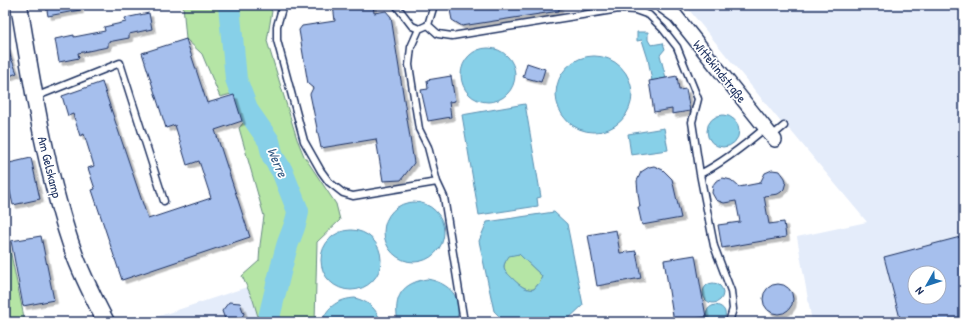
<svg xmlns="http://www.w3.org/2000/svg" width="969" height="327" font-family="'Patrick Hand',sans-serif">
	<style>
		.built { fill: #e4ecfa; fill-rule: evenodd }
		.green { fill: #b5e5a5; stroke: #688a82 }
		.water { fill: #87d0e8; stroke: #5c90b1; fill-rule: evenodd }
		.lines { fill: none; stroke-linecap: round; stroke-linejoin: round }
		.river { stroke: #87d0e8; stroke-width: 22 }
		.building { fill: #a6bfed; stroke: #1b2f5e; fill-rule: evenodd; filter: url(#shadow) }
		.service-casing { stroke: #1b2f5e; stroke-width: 9 }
		.minor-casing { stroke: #1b2f5e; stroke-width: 16 }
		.tertiary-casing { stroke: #1b2f5e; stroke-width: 19 }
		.service { stroke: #fff; stroke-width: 6 }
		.minor { stroke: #fff; stroke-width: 13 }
		.tertiary { stroke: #fff; stroke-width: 16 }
		.labels { text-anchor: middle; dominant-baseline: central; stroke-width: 3.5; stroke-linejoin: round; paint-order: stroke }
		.street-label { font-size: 13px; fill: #1b2f5e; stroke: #fff }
		.water-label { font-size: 14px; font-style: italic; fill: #3b5f87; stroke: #fff }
	</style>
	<defs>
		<filter id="shadow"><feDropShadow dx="3.5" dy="3.5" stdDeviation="0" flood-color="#0004"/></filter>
	</defs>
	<rect width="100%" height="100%" fill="#fff"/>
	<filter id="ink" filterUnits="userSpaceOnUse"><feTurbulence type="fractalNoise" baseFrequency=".025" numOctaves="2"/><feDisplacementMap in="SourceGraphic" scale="8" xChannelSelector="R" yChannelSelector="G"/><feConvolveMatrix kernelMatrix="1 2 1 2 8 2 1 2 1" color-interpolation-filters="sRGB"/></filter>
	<g filter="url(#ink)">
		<path class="built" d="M685 5H964V322H812L797 237 867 222 791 131 784 126ZM915 273H939V297H915Z
			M247 287 253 300 259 322H141Z"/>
		<path class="green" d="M183 5H266L272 11 267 41 297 139 304 156 336 204 340 220 317 242 315 322H261L259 320 253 300 242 276 259 261 260 245 264 216 239 128 244 122 235 93 220 97 202 54 186 39Z
			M5 225 25 322H5Z
			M519 254 542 276 540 282 534 289C523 292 513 278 505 272 502 265 506 261 509 255Z"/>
		<path class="water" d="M637 32H648V40L651 45 663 43 665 49 660 55 666 78 652 81 648 59 642 40 637 41Z
			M461 75a27 27 0 1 1 54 0a27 27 0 1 1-54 0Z
			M556 94a38 38 0 1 1 76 0a38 38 0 1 1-76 0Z
			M525 104 541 197 537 198 538 206 479 215 462 115Z
			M707 131a16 16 0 1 1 32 0a16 16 0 1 1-32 0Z
			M664 128 668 150 631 155 628 134Z
			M384 232a30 30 0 1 1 60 0a30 30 0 1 1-60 0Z
			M554 212 567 224 583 305 565 322H505L494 311 479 241 487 222ZM519 254 542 276 540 282 534 289C523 292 513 278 505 271 502 265 506 261 509 256Z
			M321 260a30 30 0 1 1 60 0a30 30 0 1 1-60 0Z
			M427 279C450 283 464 298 456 322H398C393 297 402 283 427 279Z
			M703 293a10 10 0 1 1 20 0a10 10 0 1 1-20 0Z
			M355 298C369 302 376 308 381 322H322C327 306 339 299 355 298Z
			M715 305C725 306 728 314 723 322H709C704 315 706 307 715 305Z"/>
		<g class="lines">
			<path class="river" d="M229 5 236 79 248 111 269 141 273 157 282 171 298 211C297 223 291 234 287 246 280 271 274 297 268 322"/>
		</g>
		<path class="building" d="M46 5H79L80 10 48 16Z
			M333 5H373L374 13 386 11 391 17 414 163 401 180 383 181 376 139 321 148 310 94 313 88 308 84 299 30 302 26 335 21Z
			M449 5H559V11L462 26 452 20Z
			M149 13 152 29 129 34V38L108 42V47L78 53 79 58 59 62 55 39 74 35V37L105 31 104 27 126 22 125 18Z
			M186 39 207 103 234 95 242 121 215 130 250 237 122 280 92 190 95 189 88 168 94 166 84 134 80 136 73 114 68 116 62 96 102 82 148 219 211 198 199 161 187 165 175 125 166 128 142 53Z
			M5 45H6L17 73 5 78Z
			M527 63 545 69 541 82 523 77Z
			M451 76 455 101 449 102 451 117 428 121 421 90 428 89 427 80Z
			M677 76 679 90 686 89 690 111 672 114V109L654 112 649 81Z
			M31 158 40 199 13 205 8 183 5 184V164Z
			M654 166 663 170 672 179 681 218 642 225 638 207H640L638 193 637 181 641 172 649 167Z
			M772 170 780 171 785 178 786 182 784 189 781 192 778 194 764 196 769 224 784 222 786 237 722 248 718 225 740 222 736 201 724 203 716 200 712 193 713 185 716 181 723 178 731 180 739 187 760 183 765 173Z
			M616 230 620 253 636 251 641 278 597 286 588 235Z
			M41 236 54 300 23 306 11 241Z
			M964 236V322H901L884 257ZM915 273H939V297H915Z
			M695 255 706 317 674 322 664 260Z
			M763 299a15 15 0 1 1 30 0a15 15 0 1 1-30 0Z
			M229 302 240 303 244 314 238 322H226L222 311Z"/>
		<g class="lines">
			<defs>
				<path id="service" d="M283 5 277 26V40L304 141 321 171 329 182 343 193 353 196 437 182 444 197 464 322
					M396 5 412 26 419 29
					M434 5 428 25 419 29 411 47 409 65 419 129 428 147 437 182
					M428 25 438 34 452 36 619 9 635 10 649 15 663 29 677 47 698 99 692 122 700 174 714 246 731 291 733 309 729 322
					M35 97 120 63 164 201
					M772 136 784 126
					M700 174C724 162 745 145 765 128"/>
				<path id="minor" d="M661 5 676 16 775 140"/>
				<path id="tertiary" d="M19 5C33 89 46 175 75 256 84 279 95 301 106 322"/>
			</defs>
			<use href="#service" class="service-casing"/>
			<use href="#minor" class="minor-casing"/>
			<use href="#tertiary" class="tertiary-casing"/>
			<use href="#service" class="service"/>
			<use href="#minor" class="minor"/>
			<use href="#tertiary" class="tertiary"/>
		</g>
	</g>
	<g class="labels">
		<g class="street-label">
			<text transform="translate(720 71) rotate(51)">Wittekindstraße</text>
			<text transform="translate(50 167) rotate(76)">Am Gelskamp</text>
		</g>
		<g class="water-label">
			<text transform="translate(278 162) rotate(67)">Werre</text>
		</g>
	</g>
	<rect width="969" height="327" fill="none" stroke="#fff" stroke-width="20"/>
	<rect x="10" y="10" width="949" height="307" fill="none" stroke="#1b2f5e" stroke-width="1.5" filter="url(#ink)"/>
	<g transform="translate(927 285) rotate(231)"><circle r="19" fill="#ffffff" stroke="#a4acbf"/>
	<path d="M0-3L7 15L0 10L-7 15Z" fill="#1f6fb2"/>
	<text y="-6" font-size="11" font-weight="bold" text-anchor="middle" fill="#1b2f5e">N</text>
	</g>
</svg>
